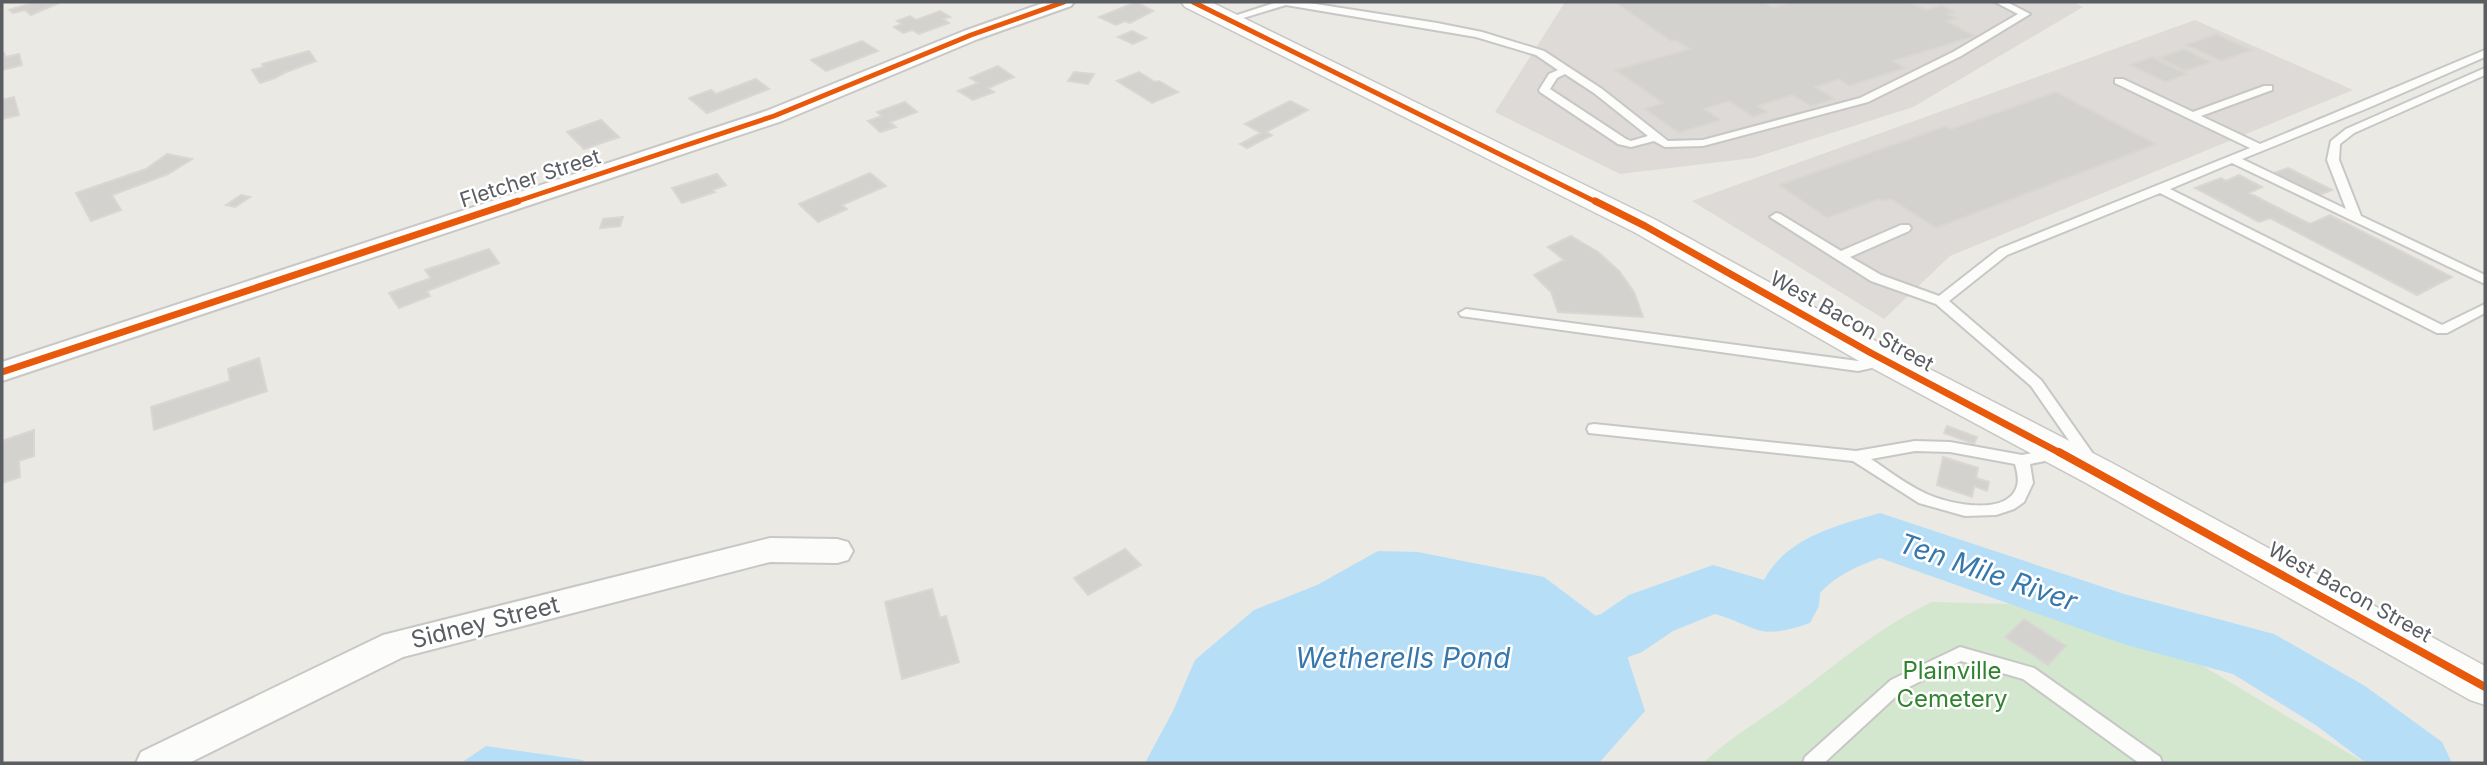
<svg xmlns="http://www.w3.org/2000/svg" width="2487" height="765" font-family="Inter,sans-serif">
	<style>
		.industrial { fill: #dddad7 }
		.green { fill: #d2e7ce }
		.water { fill: #b6dff7 }
		.lines { fill: none; stroke-linecap: round; stroke-linejoin: round }
		.river { fill: #b6dff7; fill-rule: evenodd }
		.building { fill: #d4d2cf; stroke: #dad7d3; stroke-width: 2 }
		.service-casing { stroke: #c7c7c6; stroke-width: 4 }
		.minor-casing { stroke: #c7c7c6; stroke-width: 4 }
		.tertiary-casing { stroke: #c7c7c6; stroke-width: 3 }
		.service { fill: #fcfcfb; fill-rule: evenodd }
		.minor { fill: #fcfcfb; fill-rule: evenodd }
		.tertiary { fill: #fcfcfb; fill-rule: evenodd }
		.cycleway-far2-casing { stroke: #fff; stroke-width: 9 }
		.cycleway-far1-casing { stroke: #fff; stroke-width: 11 }
		.cycleway-casing { stroke: #fff; stroke-width: 12 }
		.cycleway-far2 { stroke: #e8590c; stroke-width: 5 }
		.cycleway-far1 { stroke: #e8590c; stroke-width: 7 }
		.cycleway { stroke: #e8590c; stroke-width: 8 }
		.labels { text-anchor: middle; dominant-baseline: central; stroke-width: 5; stroke-linejoin: round; paint-order: stroke }
		.street-label { font-size: 21px; fill: #5a5e63; stroke: #fff }
		.near-street-label { font-size: 24px; fill: #5a5e63; stroke: #fff }
		.near-park-label { font-size: 24px; fill: #328330; stroke: #fff }
		.near-water-label { font-size: 28px; font-style: italic; fill: #3677ac; stroke: #fff }
	</style>
	<rect width="100%" height="100%" fill="#eae9e4"/>
	<path class="industrial" d="M1565 2H2072L2083 7 1913 107 1753 158 1620 174 1495 112Z
		M2195 20 2353 90 1950 256 1884 319 1692 201Z"/>
	<path class="green" d="M1932 602 2047 605 2198 663 2365 763H1703C1730 737 1764 718 1794 696 1842 660 1877 629 1932 602Z"/>
	<path class="water" d="M1378 551 1418 552 1544 577 1620 634 1645 711 1599 763H1145L1173 711 1195 660 1254 610 1317 585Z
		M486 746 583 760 585 763H461Z"/>
	<g class="lines">
		<path class="river" d="M1880 513 2124 594 2274 634 2365 686 2442 742 2452 763H2366L2317 726 2233 674 2123 644 1880 558C1858 566 1836 575 1820 593L1819 606 1810 623C1756 641 1762 628 1715 614L1673 631 1642 652 1620 660 1552 680 1529 673 1520 654 1529 635 1601 614 1629 595 1713 565 1764 580C1787 537 1836 526 1880 513Z"/>
	</g>
	<path class="building" d="M36 2H61L31 15 25 10 13 13 9 10Z
		M1136 2 1153 11 1130 23 1125 21 1116 25 1099 17Z
		M1615 2H1764L1773 7 1791 2H1909L1926 10 1942 5 1954 12 1948 14 1957 18 1947 21 1975 36 1893 61 1905 68 1849 86 1839 79 1815 87 1835 99 1811 106 1792 95 1758 106 1768 112 1753 117 1729 101 1704 109 1721 120 1679 133 1645 109 1663 103 1615 70 1690 49 1675 40 1671 41Z
		M940 11 950 17 943 19 949 23 919 34 912 30 903 33 894 27 902 24 897 21 910 16 916 20Z
		M1132 31 1146 38 1133 44 1118 37Z
		M2216 34 2252 50 2221 61 2186 45Z
		M862 41 878 51 826 71 811 60Z
		M2184 49 2211 62 2186 71 2158 58Z
		M309 51 316 61 286 72 275 78 260 83 252 70 264 67 262 64Z
		M2 53H4L6 57 19 54 22 65 2 70Z
		M2152 57 2187 74 2165 82 2130 65Z
		M998 66 1014 77 988 88 994 92 973 100 958 91 978 83 970 78Z
		M1074 72 1094 74 1088 84 1068 81Z
		M1139 72 1155 82 1159 81 1178 92 1152 103 1117 81Z
		M756 79 769 89 707 113 689 98 711 90 716 94Z
		M2056 92 2156 144 1936 228 1891 199 1884 201 1879 199 1827 218 1779 185 1946 126 1951 129Z
		M14 97 19 115 2 119V100Z
		M1290 101 1308 110 1266 132 1272 135 1247 148 1240 144 1261 133 1245 124Z
		M905 102 917 112 890 122 896 127 880 132 868 121 882 116 877 112Z
		M601 120 619 137 584 149 567 132Z
		M167 154 192 159 168 174 112 195 121 210 91 221 76 193 146 169Z
		M2288 168 2332 190 2315 197 2271 174Z
		M870 173 886 186 842 205 847 209 818 222 799 204Z
		M717 174 726 185 713 190 715 192 682 203 672 188Z
		M2239 175 2262 187 2249 193 2310 224 2330 215 2452 277 2417 295 2270 218 2259 222 2195 188 2221 178 2226 181Z
		M241 195 250 197 235 207 226 205Z
		M623 217 620 226 600 228 603 219Z
		M1571 236 1598 252 1619 271 1634 292 1643 317 1558 312 1551 292 1534 275 1564 260 1548 247Z
		M489 249 499 263 427 291 430 296 399 308 389 293 431 278 425 270Z
		M259 358 267 391 154 430 151 407 230 381 228 369Z
		M1947 426 1977 437 1974 444 1944 433Z
		M34 430V456L19 461 20 477 2 483V441Z
		M1943 457 1978 468 1976 478 1989 482 1987 491 1974 486 1972 497 1937 485Z
		M1125 549 1141 565 1088 595 1074 578Z
		M932 589 940 618 946 616 959 662 902 679 885 602Z
		M2024 619 2066 646 2048 665 2005 637Z"/>
	<g class="lines">
		<defs>
			<path id="service" d="M1277 2H1303L1437 23 1482 32 1544 51 1602 89 1668 141 1703 140 1860 98 1953 52 2018 14 1995 2H2007L2030 14 1961 56 1868 102 1703 146 1665 147 1654 141 1631 147 1618 144 1540 92 1539 90 1549 74 1558 70 1536 55 1476 37 1286 5 1230 22 1225 19ZM1565 74 1594 93 1648 136 1631 141 1626 139 1550 89 1557 78Z
				M2485 50V57L2368 108 2242 159 2346 209 2327 160 2331 141 2346 129 2485 68V75L2354 133 2340 144 2339 160 2361 216 2485 275V284L2232 163 2170 189 2442 325 2485 304V313L2447 333H2437L2160 193 2007 255 1949 301 2041 380 2098 461 2096 465H2086L2031 386 1936 304 1871 281 1770 217 1776 213 1780 214 1841 251 1901 225H1909L1911 228 1909 231 1850 257 1881 275 1939 296 1999 249 2250 148 2115 83V79H2123L2193 112 2264 86H2272V90L2201 116 2260 144Z
				M1466 309 1858 361 1867 360 1880 354 1887 358 1876 367 1858 371 1461 316 1459 313Z
				M1594 424 1856 451 1915 441 1950 442 2022 455 2055 449 2060 450 2062 454 2060 458 2030 464 2033 483 2024 502 2014 509 1996 515 1965 516 1919 503 1853 461 1589 433 1587 429 1589 425ZM1915 451 1950 452 2015 464C2017 471 2019 479 2017 486 2008 517 1948 504 1927 494 1907 485 1889 471 1871 459Z
				M1960 647 2034 668 2160 757 2162 763H2139L2023 679 1961 661 1903 690 1824 763H1803L1805 757 1891 680Z"/>
			<path id="minor" d="M1046 2H1074L1071 6 978 39 782 121 2 381V362L766 111 964 31Z
				M770 538 837 539 848 542 853 551 848 560 837 563 770 562 403 657 189 763H136L141 752 383 635Z"/>
			<path id="tertiary" d="M1181 2H1211L1656 220 1883 345 2112 463 2485 666V705L2470 700 2086 483 1859 361 1634 232 1185 7Z"/>
		</defs>
		<use href="#service" class="service-casing"/>
		<use href="#minor" class="minor-casing"/>
		<use href="#tertiary" class="tertiary-casing"/>
		<use href="#service" class="service"/>
		<use href="#minor" class="minor"/>
		<use href="#tertiary" class="tertiary"/>
		<defs>
			<path id="cycleway-far2" d="M1193 2 1598 203
				M512 203 774 116 971 35 1064 2"/>
			<path id="cycleway-far1" d="M1595 201 1645 226 1871 353 2062 454
				M2 372 518 201"/>
			<path id="cycleway" d="M2059 452 2485 687"/>
		</defs>
		<use href="#cycleway-far2" class="cycleway-far2-casing"/>
		<use href="#cycleway-far1" class="cycleway-far1-casing"/>
		<use href="#cycleway" class="cycleway-casing"/>
		<use href="#cycleway-far2" class="cycleway-far2"/>
		<use href="#cycleway-far1" class="cycleway-far1"/>
		<use href="#cycleway" class="cycleway"/>
	</g>
	<g class="labels">
		<g class="street-label">
			<text transform="translate(530 178) rotate(-18)">Fletcher Street</text>
			<text transform="translate(1852 321) rotate(29)">West Bacon Street</text>
			<text transform="translate(2350 592) rotate(29)">West Bacon Street</text>
		</g>
		<g class="near-street-label">
			<text transform="translate(485 622) rotate(-14)">Sidney Street</text>
		</g>
		<g class="near-park-label">
			<text x="1952" y="670">Plainville<tspan x="1952" dy="28">Cemetery</tspan></text>
		</g>
		<g class="near-water-label">
			<text transform="translate(1988 572) rotate(19)">Ten Mile River</text>
			<text x="1403" y="658">Wetherells Pond</text>
		</g>
	</g>
	<rect width="2487" height="765" fill="none" stroke="#5a5e63" stroke-width="7"/>
</svg>
